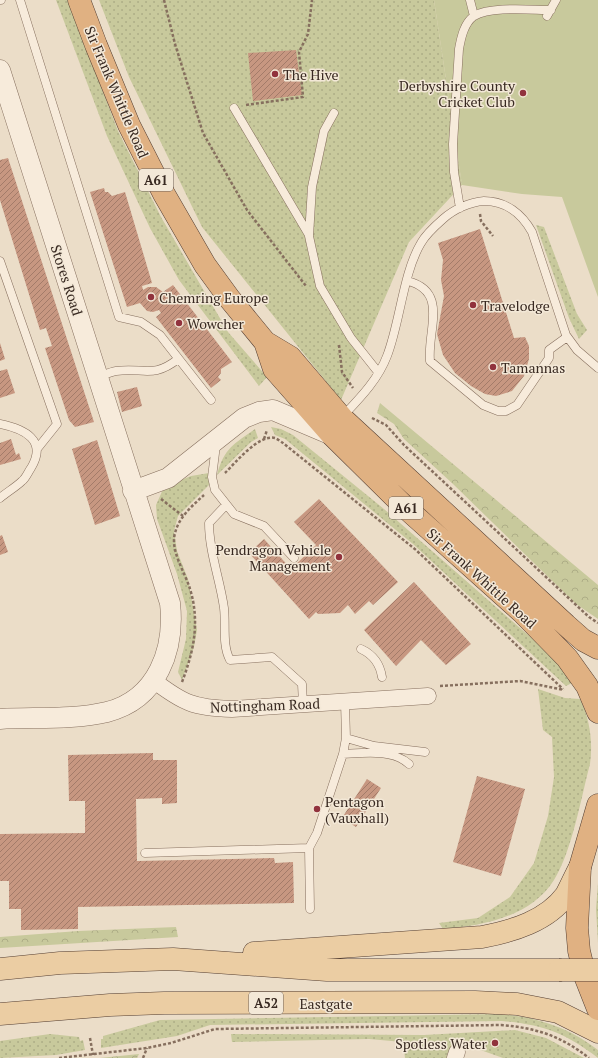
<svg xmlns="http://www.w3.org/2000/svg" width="598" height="1058" font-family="'PT Serif',serif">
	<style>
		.grass { fill: url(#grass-dots) }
		.forest { fill: url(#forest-crowns) }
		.park { fill: #c8c99c }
		.building { fill: url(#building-hatch) }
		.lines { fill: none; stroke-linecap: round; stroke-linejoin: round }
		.service-casing { stroke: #866f5e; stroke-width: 9 }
		.minor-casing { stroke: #866f5e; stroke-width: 17 }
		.tertiary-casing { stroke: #866f5e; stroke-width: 21 }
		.primary-casing { stroke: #543e32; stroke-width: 23 }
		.trunk-casing { stroke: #543e32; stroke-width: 23 }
		.path { stroke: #866f5e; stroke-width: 2.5; stroke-dasharray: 3 2; stroke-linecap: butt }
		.service { stroke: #f7ebdb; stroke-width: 8 }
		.minor { stroke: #f7ebdb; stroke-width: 16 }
		.tertiary { stroke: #f7ebdb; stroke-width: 20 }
		.primary { stroke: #ebcda3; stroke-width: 22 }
		.trunk { stroke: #e0b182; stroke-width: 22 }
		.primary-bridge-casing { stroke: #543e32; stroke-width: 23; stroke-linecap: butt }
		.primary-bridge { stroke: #ebcda3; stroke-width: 22 }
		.poi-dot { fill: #91323d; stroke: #f3e8d7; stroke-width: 1.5 }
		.labels { text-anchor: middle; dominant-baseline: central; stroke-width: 3; stroke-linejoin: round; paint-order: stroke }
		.shield { fill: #f3e8d7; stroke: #706258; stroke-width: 1 }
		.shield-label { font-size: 13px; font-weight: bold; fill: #382921 }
		.poi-label { font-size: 14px; fill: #382921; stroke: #f3e8d7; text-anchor: start }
		.street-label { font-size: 14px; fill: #382921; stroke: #f3e8d7 }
	</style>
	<defs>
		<pattern id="grass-dots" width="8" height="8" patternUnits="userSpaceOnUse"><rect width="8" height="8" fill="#c8c99c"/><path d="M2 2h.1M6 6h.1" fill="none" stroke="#adad86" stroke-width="1.8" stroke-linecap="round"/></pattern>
		<pattern id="forest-crowns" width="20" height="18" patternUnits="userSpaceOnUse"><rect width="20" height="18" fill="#c8c99c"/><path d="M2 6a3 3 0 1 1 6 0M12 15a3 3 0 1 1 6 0" fill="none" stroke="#adad86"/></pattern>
		<pattern id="building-hatch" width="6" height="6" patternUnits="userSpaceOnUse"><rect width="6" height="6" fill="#c79781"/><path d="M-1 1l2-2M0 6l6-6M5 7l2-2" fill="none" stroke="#a37b69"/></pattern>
	</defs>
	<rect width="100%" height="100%" fill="#ebddc8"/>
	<path class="grass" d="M56 0H68L118 131 161 217 228 332 267 377 259 386 179 280 150 228 107 136Z
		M99 0H434L462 185 409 242 341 400 202 227 129 77Z
		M536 225 544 227 577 314 587 330 579 339 569 318Z
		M271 427 281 429 293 435 384 509 551 655 572 683 566 686 413 544 285 439 275 435Z
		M255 429 258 438 251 442 217 475C224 448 234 444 255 429Z
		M209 473 211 483 178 516 174 531 177 551 188 579 197 630 194 647 182 680 178 672 186 639 187 611 177 574 157 519 156 505 164 487 191 476Z
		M538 689 565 698 580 699C590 719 593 742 590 764 581 798 572 851 554 880 531 917 482 926 443 929L439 923 478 918 510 897 534 863 548 816 554 777 552 737 543 730Z
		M598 883V943L596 909Z
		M501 1014C537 1017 570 1028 598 1050V1058C565 1033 544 1025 502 1021L210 1025 177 1036 101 1048V1039H103V1036L160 1020Z
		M515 1030 546 1038 584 1058H503L458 1042 450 1058H405L403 1042 369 1039 232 1042 231 1034 424 1035Z
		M50 1034 79 1037 80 1041 83 1040 85 1050 56 1055 0 1058V1041Z"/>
	<path class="forest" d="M380 403 598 585V619L576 604 453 484 404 439 394 424 377 413Z
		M176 927 178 937 0 948V937L78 931Z
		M139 1054 137 1058H100Z"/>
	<path class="park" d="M434 0H598V297L562 197 522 194 462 185Z"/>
	<path class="building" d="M296 50 302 95 253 101 248 53Z
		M8 158 94 422 75 427 69 420 45 348 52 346 46 328 40 330 0 200V160Z
		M104 188 105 192H108L112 196 125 192 152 283 142 286 143 290 148 287H156L163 292 173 285 232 362 221 369V373L218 377 221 380 211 388 156 317 161 313 159 310 153 312 147 311 140 303 127 307 90 192Z
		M480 229 514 338 525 337 529 346V359L524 376 512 391 496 396 485 394 471 386 455 373 443 355 437 334 444 296 441 280 443 260 438 243Z
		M0 343 5 359 0 361Z
		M7 369 15 393 0 398V371Z
		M137 387 142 406 122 412 117 392Z
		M11 439 16 455 19 453 21 459 0 465V443Z
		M97 440 120 516 95 525 72 449Z
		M319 499 398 582 373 605 369 601 355 614 348 605 340 613 318 614 316 612 309 619 249 553 264 539 291 569 316 545 294 522Z
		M2 535 8 552 0 555V536Z
		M414 582 471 644 446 665 421 640 396 666 364 630Z
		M153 753V760H177V803L162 804V798L136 799 137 861 274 858 275 863 293 862 294 903 78 907V929L21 930V909H9V881H0V834L85 833V801H69L68 755Z
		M477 776 525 789 501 876 453 862Z
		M367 779 381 788 356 827 342 818Z
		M492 1039 499 1042 498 1048 490 1045Z"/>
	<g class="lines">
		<defs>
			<path id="service" d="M0 0H1
				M20 0 119 317 141 322 160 335 211 400
				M470 0 474 16
				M547 16 556 0
				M234 108 309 235
				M334 113 324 131 312 187 309 236 320 286 351 338 378 372
				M460 208 454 172 453 144 459 49C461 38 464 23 474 16 491 6 531 10 551 10
				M0 261 57 424 37 449
				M408 281C449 292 427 330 430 361L483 405 498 411H506L517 405 549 358V350L567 337
				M98 377C104 375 110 372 116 371 143 367 153 379 178 359
				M342 417C359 399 378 380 387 356 400 323 403 273 421 243 426 234 435 226 443 219 454 209 470 202 484 201 506 201 522 214 532 232L566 335 577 350 598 368
				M0 424C24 429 48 440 31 468 28 472 26 478 22 481 16 487 7 492 0 498
				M216 445 212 477 215 490 234 514 264 526 294 558
				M226 505 209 523C209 552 220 579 224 608 226 625 222 645 230 660L272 657 302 684 303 704
				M361 649C374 655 380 664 382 677
				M346 738 374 746 425 752
				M343 754C364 753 393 749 409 764
				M145 853 309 848
				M310 909 309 848 317 833 343 754 346 738 345 702"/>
			<path id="minor" d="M153 680C183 703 194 708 232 709L428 696
				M455 1058 457 1052"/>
			<path id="tertiary" d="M0 70 170 603C175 649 158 699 107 712 73 720 35 717 0 719
				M133 491 168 478 244 418 259 412 273 410 332 435"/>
			<path id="primary" d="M254 953 482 937C513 931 547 921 566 895 571 886 575 876 580 867
				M0 969 60 963 173 959 327 970H559
				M0 1014 110 1005 164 1003 475 1002 517 1004 558 1012 598 1032"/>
			<path id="trunk" d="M79 0 96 45 129 125 164 194 205 265 229 298 265 342 290 357 342 418 566 625 583 640 598 648
				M265 342 274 369 332 435 407 509 523 613 567 658 587 686 598 712
				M598 805 580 867 577 928 579 951 585 976 598 1009"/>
		</defs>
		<use href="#service" class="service-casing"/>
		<use href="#minor" class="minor-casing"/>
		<use href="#tertiary" class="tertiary-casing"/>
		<use href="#primary" class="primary-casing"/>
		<use href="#trunk" class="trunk-casing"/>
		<path class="path" d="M164 0 175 44 203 133 247 210 306 286
			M246 105 303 97 299 52 308 34 312 0
			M480 214 481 221 493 236
			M339 345 342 372 353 388
			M372 418 386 425 404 445 589 617 598 623
			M264 439 267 430
			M225 473C236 462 259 434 275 438 278 439 281 442 283 443L416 550 563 689
			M161 499 183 516
			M182 682C194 651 200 621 190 589 185 572 170 551 175 533 179 517 192 506 204 495
			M440 686 520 681 564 690
			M90 1038 93 1055
			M59 1058 147 1048 171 1043 215 1029 501 1025C537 1028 561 1036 589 1058
			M143 1058 147 1048"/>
		<use href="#service" class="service"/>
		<use href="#minor" class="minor"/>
		<use href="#tertiary" class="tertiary"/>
		<use href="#primary" class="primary"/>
		<use href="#trunk" class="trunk"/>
		<defs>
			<path id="primary-bridge" d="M559 970H598"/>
		</defs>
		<use href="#primary-bridge" class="primary-bridge-casing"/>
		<use href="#primary-bridge" class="primary-bridge"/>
	</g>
	<g class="poi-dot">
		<circle cx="275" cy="74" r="4"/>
		<circle cx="523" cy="93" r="4"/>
		<circle cx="151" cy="297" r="4"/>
		<circle cx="473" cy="305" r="4"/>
		<circle cx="179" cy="323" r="4"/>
		<circle cx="493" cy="367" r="4"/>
		<circle cx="339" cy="557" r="4"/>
		<circle cx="317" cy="809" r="4"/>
		<circle cx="495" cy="1043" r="4"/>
	</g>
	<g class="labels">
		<g class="shield">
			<rect x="139" y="169" width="34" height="22" rx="3"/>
			<rect x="389" y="497" width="34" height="22" rx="3"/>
			<rect x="249" y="992" width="34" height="22" rx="3"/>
		</g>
		<g class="shield-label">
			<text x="156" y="180">A61</text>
			<text x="406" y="508">A61</text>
			<text x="266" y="1003">A52</text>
		</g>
		<g class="poi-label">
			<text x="283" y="74">The Hive</text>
			<text x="515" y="85" text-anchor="end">Derbyshire County<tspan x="515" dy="16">Cricket Club</tspan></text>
			<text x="159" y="297">Chemring Europe</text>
			<text x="481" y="305">Travelodge</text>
			<text x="187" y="323">Wowcher</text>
			<text x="501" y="367">Tamannas</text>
			<text x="331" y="549" text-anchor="end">Pendragon Vehicle<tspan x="331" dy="16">Management</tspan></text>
			<text x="325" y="801">Pentagon<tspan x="325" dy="16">(Vauxhall)</tspan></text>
			<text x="487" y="1043" text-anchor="end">Spotless Water</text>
		</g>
		<g class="street-label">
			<text transform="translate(117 92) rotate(67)">Sir Frank Whittle Road</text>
			<text transform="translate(67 280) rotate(72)">Stores Road</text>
			<text transform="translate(482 578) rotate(42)">Sir Frank Whittle Road</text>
			<text transform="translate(265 705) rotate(-2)">Nottingham Road</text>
			<text x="326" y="1003">Eastgate</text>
		</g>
	</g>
</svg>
